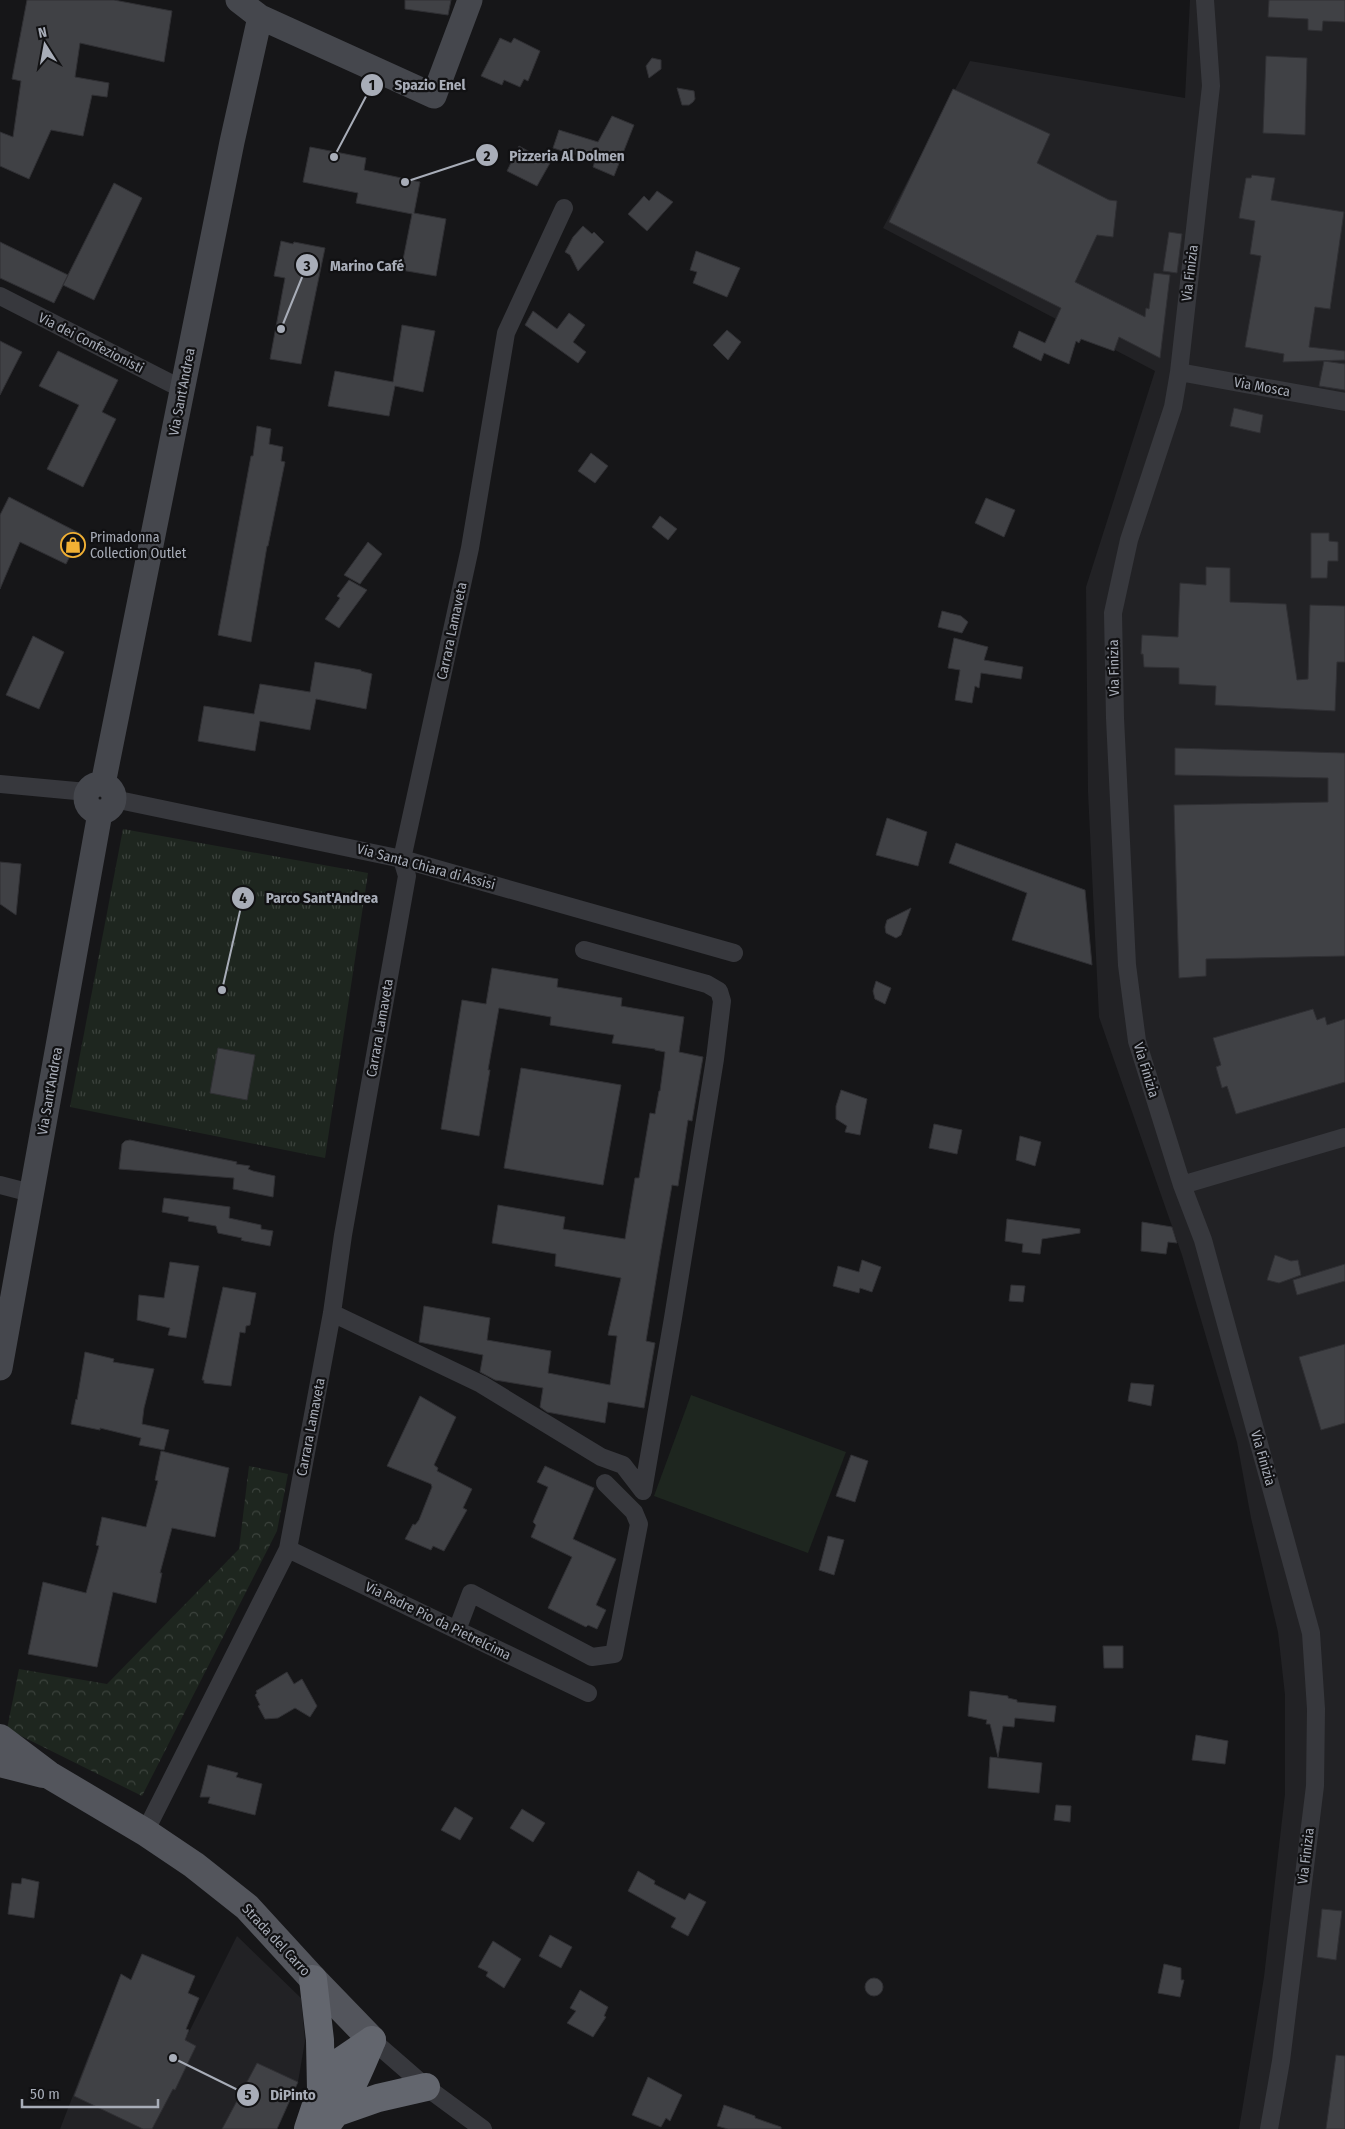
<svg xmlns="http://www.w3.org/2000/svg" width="1345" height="2129" font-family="'Fira Sans Condensed',sans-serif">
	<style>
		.built { fill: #222225 }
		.grass { fill: #1e261f }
		.forest { fill: url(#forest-crowns) }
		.park { fill: url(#park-tufts) }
		.building { fill: #404145; stroke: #303034 }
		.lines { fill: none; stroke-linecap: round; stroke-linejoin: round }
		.street { stroke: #37383d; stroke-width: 18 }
		.secondary { stroke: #45474d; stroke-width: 25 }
		.primary { stroke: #53555c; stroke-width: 28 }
		.highway { stroke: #63666e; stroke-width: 28 }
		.labels { text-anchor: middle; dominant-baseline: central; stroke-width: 4.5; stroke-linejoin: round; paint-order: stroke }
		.street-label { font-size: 14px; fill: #a8adb8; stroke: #111113 }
		.poi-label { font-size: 14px; fill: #a8adb8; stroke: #111113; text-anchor: start }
		.leader { fill: none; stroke: #a8adb8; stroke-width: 2 }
		.callout-dot { fill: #a8adb8; stroke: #111113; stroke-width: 2 }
		.mark-label { font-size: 15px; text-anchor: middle; font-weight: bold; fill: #111 }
		.callout-label { font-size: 15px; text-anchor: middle; font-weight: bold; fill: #a8adb8; stroke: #111113; stroke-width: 4.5; stroke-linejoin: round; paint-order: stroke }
	</style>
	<defs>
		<pattern id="forest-crowns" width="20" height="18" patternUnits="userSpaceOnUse" patternTransform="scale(1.25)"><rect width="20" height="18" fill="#1e261f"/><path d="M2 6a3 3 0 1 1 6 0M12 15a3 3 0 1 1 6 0" fill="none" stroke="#3c433d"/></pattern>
		<pattern id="park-tufts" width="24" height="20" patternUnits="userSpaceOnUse" patternTransform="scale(1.25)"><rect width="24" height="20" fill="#1e261f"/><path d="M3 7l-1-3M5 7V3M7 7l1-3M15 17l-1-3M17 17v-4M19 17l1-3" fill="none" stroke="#3c433d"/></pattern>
	</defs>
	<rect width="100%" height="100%" fill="#161618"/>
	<path class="built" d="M1190 0H1345V2129H1239L1264 1977 1285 1794V1695L1278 1632 1251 1518 1237 1442 1182 1255 1099 1017 1088 792 1086 587 1155 371 883 228 970 61 1185 98Z
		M237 1936 301 1998 305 2041 298 2082 277 2129H60L91 2049 108 2057 185 2040Z"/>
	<path class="grass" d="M691 1395 846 1452 808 1553 654 1496Z"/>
	<path class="forest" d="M249 1466 288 1474 277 1531 142 1796 7 1729 19 1669 107 1684 239 1549Z"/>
	<path class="park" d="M123 829 368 873 325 1158 70 1107Z"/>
	<path class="building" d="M27 0H114L172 11 164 62 80 43 75 77 109 83 107 97 92 95 83 136 51 130 29 179 0 166V132L13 137 21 81 12 79Z
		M405 0H451L448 15 405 9Z
		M1269 0H1345V22L1323 21 1322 31 1308 30V19L1268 17Z
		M500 38 511 43 514 38 540 51 528 81 524 79 520 87 504 80 502 85 481 76Z
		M1266 56 1307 58 1305 135 1263 133Z
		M652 58 661 60V69L649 78 646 66Z
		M677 88 694 91 695 99 693 102 689 105H682Z
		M953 89 1050 134 1037 163 1109 200 1117 201 1113 237 1097 235 1075 282 1145 317 1146 308 1149 309 1154 273 1170 275 1160 358 1119 337 1114 351 1081 339 1079 343 1076 341 1069 364 1044 353 1041 361 1013 347 1019 331 1045 343 1061 308 889 222Z
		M612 116 634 125 614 176 593 167 595 161 553 148 559 130 598 142Z
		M519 146 550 163 537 186 507 171Z
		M310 147 366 158 364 170 420 182 414 213 446 219 436 276 401 270 412 214 356 203 358 193 303 182Z
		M1252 175 1275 178 1271 200 1344 212 1330 309 1315 307 1309 347 1345 351V360L1283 362 1284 354 1245 347 1261 256 1250 254 1255 221 1239 218 1246 178H1251Z
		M114 183 142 198 94 300 63 285Z
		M657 191 673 202 647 231 628 214 644 196 649 201Z
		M583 226 592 234 594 232 604 242 578 271 570 255 565 252 573 237Z
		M1169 232 1182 234 1177 273 1163 271Z
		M281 241 293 244 294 242 325 248 301 364 270 359 285 278 274 276Z
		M0 242 68 275 54 303 0 278Z
		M696 251 740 268 727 297 693 283 697 272 690 270Z
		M533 311 557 329 569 313 585 325 573 342 586 352 578 363 525 325Z
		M402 325 435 331 423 392 395 386 389 416 328 406 335 371 393 382Z
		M727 330 741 342 728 360 713 345Z
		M0 341 22 352 0 395Z
		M58 351 118 380 102 412 116 419 83 487 47 469 79 405 39 386Z
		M1324 361 1345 364V390L1319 386Z
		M1234 408 1263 415 1260 433 1230 426Z
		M257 426 271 429 269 444 283 447 281 461 285 462 268 546H267L251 642 218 635 251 456H253Z
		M591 453 608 466 595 483 578 471Z
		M9 497 81 534 66 564 20 542 0 589V515Z
		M986 498 1015 510 1004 537 975 523Z
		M660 516 677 529 668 540 652 527Z
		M1311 533H1329V541L1338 542V561H1328L1327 578H1311Z
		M368 542 382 554 360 584 344 575Z
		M1206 567 1230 568V602L1286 604 1297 680 1308 679 1310 605 1345 606V662H1337L1335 711 1215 705 1216 686 1179 684V668L1144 667 1143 654H1141L1142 635 1178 637 1180 583 1206 585Z
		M349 580 367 590 339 628 325 619 340 598 337 596Z
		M942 611 961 616 968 622 962 633 938 627Z
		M33 636 64 652 39 709 6 695Z
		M954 638 988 647 984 660 1023 667 1021 679 981 673 979 688 975 686 972 703 955 700 960 670 948 668Z
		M315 662 361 670V671L372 674 366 709 316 699 310 730 260 721 255 751 198 741 204 706 254 714 260 684 310 692Z
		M1175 748 1345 753V956L1206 959V976L1179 978 1174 805 1328 802V778L1175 775Z
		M887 818 927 832 918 866 876 855Z
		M956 843 1085 890 1092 965 1012 940 1027 893 949 863Z
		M0 862 21 864 16 915 0 904Z
		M911 908 901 935 896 938 886 933 885 927 887 920Z
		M492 968 558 979 557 987 622 998 621 1006 684 1017 679 1052 703 1057 692 1121 688 1120 678 1186 672 1185 661 1249 646 1341 655 1343 644 1408 608 1402 605 1423 547 1412 540 1407 543 1388 495 1380 480 1372 483 1355 419 1342 424 1306 490 1318 487 1340 551 1351 548 1373 610 1385 617 1336 608 1335 621 1278 555 1266 556 1254 492 1243 498 1205 565 1217 563 1229 625 1239 635 1178H639L650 1113 655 1114 659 1091H660L665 1052 655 1050V1049L612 1043 614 1035 550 1025 551 1017 499 1008 488 1070H490L479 1136 441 1129 462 1000 486 1004Z
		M876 981 891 988 885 1004 875 999 873 991Z
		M1313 1009 1317 1020 1325 1017 1327 1025 1345 1019V1082L1236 1114 1227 1086 1222 1088 1216 1067 1221 1065 1213 1038Z
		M218 1048 255 1055 247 1100 210 1093Z
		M521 1068 621 1085 603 1185 504 1168Z
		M841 1090 867 1099 860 1135 845 1132 847 1126 836 1119V1106Z
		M934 1124 962 1130 957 1154 929 1148Z
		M1020 1136 1041 1142 1035 1166 1016 1160Z
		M130 1140 237 1162 236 1164 250 1166 248 1169 253 1171 275 1176 273 1197 233 1189 234 1178 119 1169 122 1144 125 1141Z
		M164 1198 230 1207 229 1218 261 1225V1229L273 1231 270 1246 244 1241 241 1240 242 1238 218 1233 216 1226 188 1221 189 1217 162 1212Z
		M1007 1219 1080 1229V1233L1042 1239 1040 1254 1022 1252 1023 1244 1005 1241Z
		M1142 1222 1172 1227 1177 1243 1168 1242 1166 1254 1141 1251Z
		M1275 1255 1291 1261 1298 1260 1301 1275 1279 1283 1267 1280Z
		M862 1260 881 1267 872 1292 860 1288 859 1293 833 1286 838 1266 859 1272Z
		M170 1262 199 1266 186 1338 168 1335 170 1328 137 1320 139 1295 164 1298Z
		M1345 1264V1281L1297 1295 1293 1280Z
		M1011 1285 1025 1286 1023 1302 1009 1301Z
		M223 1287 256 1293 250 1325 246 1326 245 1333 240 1332 231 1386 204 1383V1380H202Z
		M1345 1344V1423L1321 1430 1299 1357Z
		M85 1352 114 1359 113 1362 154 1369 144 1408 142 1424 169 1430 164 1450 139 1445 141 1438 100 1428V1430L71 1424 76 1399 77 1400Z
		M1131 1383 1154 1385 1151 1406 1128 1401Z
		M420 1396 456 1417 434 1465 438 1468 437 1471 472 1489 463 1508 467 1510 444 1551 433 1546 431 1550 405 1539 413 1524 415 1525 419 1520 432 1487 431 1484 387 1466Z
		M161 1451 229 1468 215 1537 172 1528 160 1573H162L156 1603 113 1592 97 1667 28 1654 43 1582 86 1593 99 1546 96 1545 102 1517 146 1527 158 1481 155 1480Z
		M851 1455 868 1461 855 1502 836 1496Z
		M545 1466 594 1488 573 1539 616 1559 596 1605 606 1610 597 1629 588 1625 586 1627 548 1608 572 1557 531 1537 536 1525 533 1522 548 1487 537 1482Z
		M828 1536 844 1540 834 1575 819 1570Z
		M1103 1646H1123V1668H1104Z
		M287 1672 294 1684 302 1679 317 1706 310 1717 295 1708 278 1718 265 1719 258 1706 260 1705 255 1695 257 1693 256 1691Z
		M970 1691 1008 1696V1698L1017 1700V1702L1056 1706 1054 1722 1015 1718 1014 1727 1003 1726 998 1757 990 1724H986L987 1720 968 1716Z
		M1196 1735 1228 1741 1225 1764 1192 1760Z
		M990 1757 1042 1763 1039 1793 988 1788Z
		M208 1765 238 1773 236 1777 262 1784 255 1815 208 1803 210 1797H200Z
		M1056 1805 1071 1806 1070 1822 1054 1820Z
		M455 1807 473 1818 460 1840 441 1830Z
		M522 1809 545 1823 533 1842 510 1828Z
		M638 1871 655 1881 654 1884 685 1900 689 1893 706 1902 688 1936 671 1927 676 1918 628 1891Z
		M22 1878 39 1882 34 1918 8 1914 12 1883 21 1884Z
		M1322 1909 1342 1911 1336 1960 1317 1957Z
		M550 1935 572 1947 561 1968 539 1956Z
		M493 1941 521 1959 504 1988 486 1976 488 1972 478 1967Z
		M142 1954 195 1976 188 1993 199 1998 186 2029 189 2030 185 2040 196 2046 175 2090 173 2089 152 2129H143L74 2096 121 1974 131 1980Z
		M1164 1964 1181 1968V1980H1184L1180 1997 1158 1993Z
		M865 1987a9 9 0 1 1 18 0a9 9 0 1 1-18 0Z
		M580 1990 608 2007 604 2016 606 2017 593 2037 567 2023 576 2011 570 2008Z
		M1336 2055 1345 2056V2129H1326Z
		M257 2063 298 2082 277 2129H222Z
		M648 2077 682 2095 670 2121 666 2118 661 2127 632 2115Z
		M724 2105 755 2116V2118L781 2127V2129H728L717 2126Z"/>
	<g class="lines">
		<path class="street" d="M1205 0 1211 86 1179 372 1173 407 1129 540 1113 613 1115 718 1127 965 1137 1041 1182 1185 1203 1240 1311 1633 1316 1709 1315 1786 1281 2061 1269 2129
			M0 296 182 389
			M1179 372 1345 402
			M0 784 87 792
			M114 799 402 859 734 953
			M0 1185 31 1193
			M1182 1185 1345 1137
			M332 1313 481 1384 601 1457 623 1465 643 1491 673 1318 715 1059 722 1001 719 991 707 984 584 950
			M288 1549 588 1693
			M457 1630 471 1593 592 1657 614 1654 639 1524 634 1512 605 1483
			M145 1832 288 1549 332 1313 343 1235 407 876 402 859 470 548 506 333 564 208
			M372 2040 426 2087 483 2129"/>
		<path class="secondary" d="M238 0 260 17 434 96 470 0
			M86 798a14 14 0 1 1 28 0a14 14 0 1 1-28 0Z
			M103 784 232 142 260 17
			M0 1368 100 813"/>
		<path class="primary" d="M0 1738 49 1775 145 1832 194 1865 247 1907 313 1979 372 2040
			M0 1763 43 1774"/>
		<path class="highway" d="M313 1979 320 2040 321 2090
			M338 2112 378 2098 426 2087
			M308 2129 321 2090 341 2061 372 2040
			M323 2129C346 2103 359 2072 372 2040"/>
	</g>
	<defs>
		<symbol id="shop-ring" viewBox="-11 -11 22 22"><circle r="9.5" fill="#111113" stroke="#f2b134" stroke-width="1.5"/><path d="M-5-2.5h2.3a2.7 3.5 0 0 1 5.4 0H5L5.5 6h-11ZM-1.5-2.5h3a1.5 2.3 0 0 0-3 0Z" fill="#f2b134"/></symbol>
	</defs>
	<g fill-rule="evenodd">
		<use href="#shop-ring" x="59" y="531" width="28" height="28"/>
	</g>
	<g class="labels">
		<g class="street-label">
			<text transform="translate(1190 273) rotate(-83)">Via Finizia</text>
			<text transform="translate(91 343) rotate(27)">Via dei Confezionisti</text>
			<text transform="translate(1262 387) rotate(10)">Via Mosca</text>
			<text transform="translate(182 392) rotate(-79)">Via Sant'Andrea</text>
			<text transform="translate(452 631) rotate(-78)">Carrara Lamaveta</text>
			<text transform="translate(1114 668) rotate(-91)">Via Finizia</text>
			<text transform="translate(426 867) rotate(15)">Via Santa Chiara di Assisi</text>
			<text transform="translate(380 1028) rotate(-80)">Carrara Lamaveta</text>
			<text transform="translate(1146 1070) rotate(73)">Via Finizia</text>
			<text transform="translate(50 1091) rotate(-80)">Via Sant'Andrea</text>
			<text transform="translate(311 1427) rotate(-79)">Carrara Lamaveta</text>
			<text transform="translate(1263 1458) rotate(74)">Via Finizia</text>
			<text transform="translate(438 1621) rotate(26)">Via Padre Pio da Pietrelcima</text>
			<text transform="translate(1306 1856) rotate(-83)">Via Finizia</text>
			<text transform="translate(276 1940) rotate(47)">Strada del Carro</text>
		</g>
		<g class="poi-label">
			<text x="90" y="537">Primadonna<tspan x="90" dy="16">Collection Outlet</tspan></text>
		</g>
	</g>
	<path class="leader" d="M334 157L372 85M405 182L487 155M281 329L307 265M222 990L243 898M173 2058L248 2095"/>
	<g class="callout-dot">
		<circle cx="334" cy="157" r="5"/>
		<circle cx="405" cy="182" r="5"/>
		<circle cx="281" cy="329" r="5"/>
		<circle cx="222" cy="990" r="5"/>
		<circle cx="173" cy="2058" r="5"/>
		<circle cx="372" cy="85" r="12"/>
		<circle cx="487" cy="155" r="12"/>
		<circle cx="307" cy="265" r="12"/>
		<circle cx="243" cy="898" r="12"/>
		<circle cx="248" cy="2095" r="12"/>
	</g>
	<g class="mark-label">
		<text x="372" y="90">1</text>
		<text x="487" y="161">2</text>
		<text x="307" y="271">3</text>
		<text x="243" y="903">4</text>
		<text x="248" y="2100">5</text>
	</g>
	<g class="callout-label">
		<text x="430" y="90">Spazio Enel</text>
		<text x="567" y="161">Pizzeria Al Dolmen</text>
		<text x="367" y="271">Marino Café</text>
		<text x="322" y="903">Parco Sant'Andrea</text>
		<text x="293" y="2100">DiPinto</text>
	</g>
	<g transform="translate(45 45) rotate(349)" stroke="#111113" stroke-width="4" paint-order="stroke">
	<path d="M0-4L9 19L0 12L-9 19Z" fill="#a8adb8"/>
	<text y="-8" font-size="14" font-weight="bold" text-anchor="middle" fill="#a8adb8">N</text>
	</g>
	<path d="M22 2099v8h136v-8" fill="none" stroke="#a8adb8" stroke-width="2.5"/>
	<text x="30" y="2099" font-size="15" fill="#a8adb8" stroke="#111113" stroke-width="4" paint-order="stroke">50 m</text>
</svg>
